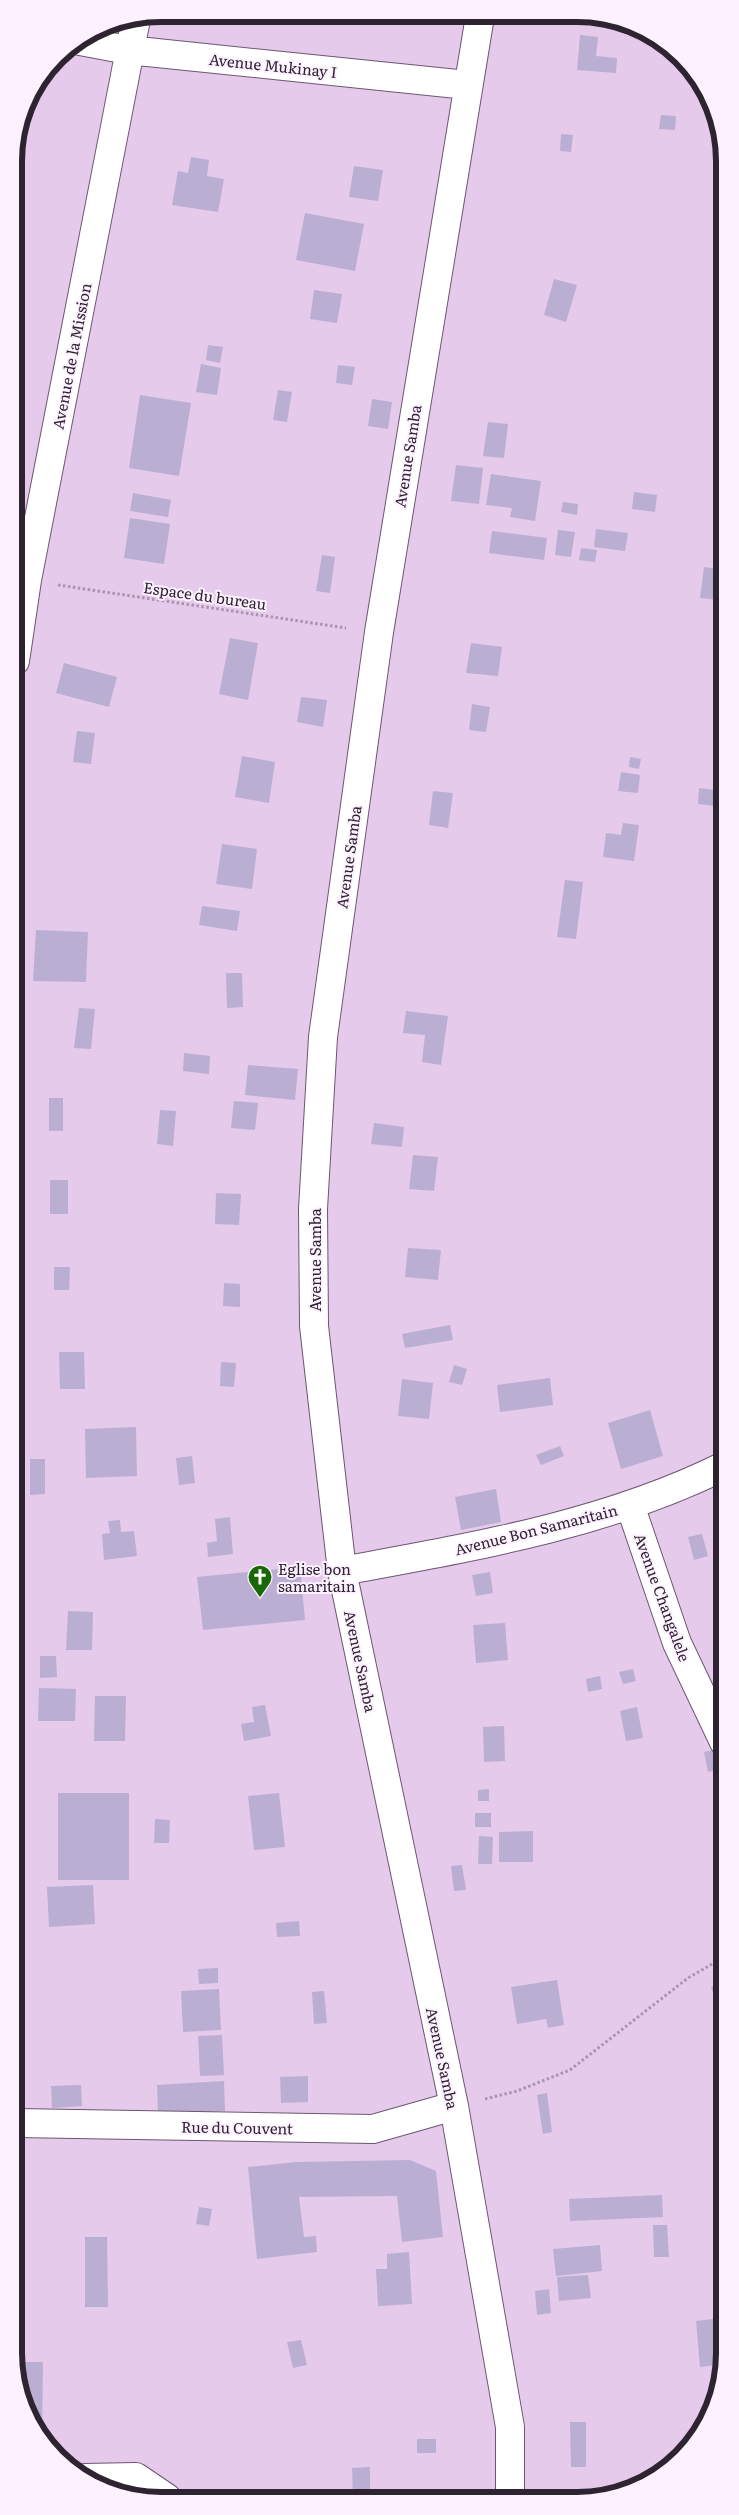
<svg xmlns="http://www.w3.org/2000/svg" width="739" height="2515" font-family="Literata,serif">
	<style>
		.building { fill: #bbaed3 }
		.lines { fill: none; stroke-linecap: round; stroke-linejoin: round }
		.minor-casing { stroke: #6e5672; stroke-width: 30 }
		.path { stroke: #a994ae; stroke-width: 3; stroke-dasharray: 2.5 2.5; stroke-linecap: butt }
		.minor { stroke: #fff; stroke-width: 28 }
		.labels { text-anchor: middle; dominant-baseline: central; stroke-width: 4; stroke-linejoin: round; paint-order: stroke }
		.street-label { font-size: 15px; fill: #2e2330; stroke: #fdf1ff }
		.poi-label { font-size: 15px; fill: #2e2330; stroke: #fdf1ff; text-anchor: start }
		.rim { fill: none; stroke: #2e2330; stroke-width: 6 }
	</style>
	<rect width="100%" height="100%" fill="#e5caeb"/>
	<path class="building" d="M580 35 598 37 596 56 617 58 616 73 577 70Z
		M661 115 676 116 675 130 659 129Z
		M561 134 573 135 571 152 560 151Z
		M191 157 209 160 207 176 224 179 218 212 172 205 178 171 188 173Z
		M354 166 383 170 378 201 349 197Z
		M305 213 364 224 355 271 296 260Z
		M554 279 577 285 566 322 544 315Z
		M314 290 342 294 337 323 310 319Z
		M208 345 223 347 220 363 206 360Z
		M201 364 221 368 217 395 196 392Z
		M338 365 355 367 352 385 336 383Z
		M278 390 292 392 287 422 273 420Z
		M140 395 191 403 179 476 129 468Z
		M372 399 392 402 388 429 368 426Z
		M488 422 508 424 504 458 483 456Z
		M456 465 483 468 479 504 451 501Z
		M491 474 541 481 535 521 510 517 512 508 486 505Z
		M634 492 657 495 655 512 632 509Z
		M133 493 171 500 168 517 130 511Z
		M563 502 578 504 577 515 561 512Z
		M130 518 170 524 164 564 124 558Z
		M596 529 628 533 625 551 594 547Z
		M558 530 575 532 571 557 555 555Z
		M492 531 547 538 544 560 489 553Z
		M581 548 597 550 595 562 579 560Z
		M322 555 335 557 330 593 316 591Z
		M704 567 723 570 719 600 700 598Z
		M230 638 258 643 248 700 219 694Z
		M471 643 502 647 498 676 466 673Z
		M64 663 117 677 109 707 56 693Z
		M301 697 327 700 323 727 297 722Z
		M472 704 490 707 486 732 469 730Z
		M77 731 95 733 91 764 73 762Z
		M242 756 275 762 269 803 235 797Z
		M630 757 641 759 639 769 629 767Z
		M621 772 640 775 638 793 618 791Z
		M699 788 723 791V807L698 804Z
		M433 791 453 793 448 828 429 825Z
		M623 823 639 825 634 861 603 857 606 833 621 835Z
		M222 844 257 849 252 889 216 884Z
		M565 880 583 882 576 939 557 937Z
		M202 906 240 911 237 931 199 925Z
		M36 930 88 932 86 982 33 981Z
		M226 973H242L243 1007 227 1008Z
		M79 1008 95 1009 91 1049 74 1048Z
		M406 1011 448 1016 441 1065 422 1062 425 1035 403 1033Z
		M184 1053 210 1056 209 1074 183 1071Z
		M248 1065 298 1069 295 1100 245 1095Z
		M49 1098H63V1131H49Z
		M234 1101 258 1103 255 1130 231 1128Z
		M160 1110 176 1111 173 1146 157 1144Z
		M374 1123 404 1127 402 1147 371 1144Z
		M413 1155 438 1157 434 1191 409 1189Z
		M50 1180H68V1214H50Z
		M216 1193 241 1194 239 1225 215 1224Z
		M408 1248 441 1250 438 1280 405 1277Z
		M54 1267H70L69 1290H54Z
		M224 1283 240 1284V1307L223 1306Z
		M450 1325 453 1340 405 1348 402 1334Z
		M59 1352H84L85 1389H60Z
		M221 1362 236 1363 234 1387 220 1386Z
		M454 1365 467 1369 462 1385 449 1382Z
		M550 1378 553 1405 500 1412 497 1385Z
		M402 1379 433 1383 429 1419 398 1416Z
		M650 1410 663 1456 621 1469 608 1423Z
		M136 1427 137 1476 86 1478 85 1429Z
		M560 1446 564 1456 541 1465 536 1455Z
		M192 1456 195 1483 179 1485 176 1458Z
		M30 1459H45V1494L30 1495Z
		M496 1489 501 1522 461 1530 455 1497Z
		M230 1517 233 1554 208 1557 207 1543 217 1541 215 1519Z
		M120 1520 121 1532 134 1531 137 1556 104 1560 102 1534 110 1533 108 1521Z
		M702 1534 708 1556 694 1560 688 1537Z
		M300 1567 305 1620 203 1630 197 1577Z
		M490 1572 493 1593 476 1596 472 1575Z
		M68 1611 93 1612 92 1650H66Z
		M505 1623 508 1660 476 1663 473 1625Z
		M40 1656H56L57 1677 40 1678Z
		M633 1669 636 1681 623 1684 619 1672Z
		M600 1676 602 1689 588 1692 586 1679Z
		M39 1688 76 1689 75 1721H38Z
		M95 1696H126L125 1741H94Z
		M265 1705 271 1736 244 1741 241 1724 254 1722 252 1707Z
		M637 1707 643 1738 626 1741 620 1711Z
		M504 1726 505 1761 484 1762 483 1727Z
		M718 1749 723 1769 708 1772 704 1752Z
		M489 1789V1801H478V1790Z
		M58 1793H129V1880H58Z
		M279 1793 285 1847 254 1850 248 1796Z
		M475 1813H491V1827H475Z
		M724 1815V1830L718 1831 715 1817Z
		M155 1819 170 1820 169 1843H154Z
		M533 1831V1862H499V1832Z
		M479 1836 493 1837 492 1864H478Z
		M462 1865 466 1890 454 1891 451 1866Z
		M93 1885 95 1924 49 1927 47 1887Z
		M299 1921 300 1936 277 1937 276 1923Z
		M218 1968V1983L199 1984 198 1969Z
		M557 1980 564 2025 548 2028 546 2019 517 2024 511 1987Z
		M725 1982V2001L717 2004 711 1987Z
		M219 1989 221 2030 183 2032 181 1991Z
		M324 1991 327 2023 314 2024 312 1992Z
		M222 2035 224 2075 200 2076 198 2036Z
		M308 2076V2102L281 2103 280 2077Z
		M224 2081 225 2111 158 2114 157 2085Z
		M81 2085 82 2106 52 2108 51 2086Z
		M547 2093 552 2132 543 2134 537 2095Z
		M410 2160 436 2171 443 2237 402 2242 397 2196 299 2197 304 2237 316 2236 317 2252 257 2259 248 2167 296 2162Z
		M662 2195 663 2217 570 2221 569 2199Z
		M199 2207 212 2209 209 2226 196 2224Z
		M653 2225H667L669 2257H654Z
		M85 2237H107L108 2307H85Z
		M725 2243V2263L720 2264 717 2245Z
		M600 2245 602 2271 556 2276 553 2249Z
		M409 2252 412 2304 378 2306 376 2269H387V2254Z
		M588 2275 591 2298 559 2301 557 2277Z
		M549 2289 551 2313 537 2315 535 2291Z
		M713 2319 717 2365 700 2367 696 2321Z
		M301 2340 307 2365 293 2368 287 2342Z
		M17 2362H43L42 2438 33 2427 17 2382Z
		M570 2422H586V2467H571Z
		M417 2439H436V2453H417Z
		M370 2467V2498H353L352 2468Z"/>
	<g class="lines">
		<defs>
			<path id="minor" d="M480 16 379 632 323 1037 313 1209 314 1326 342 1571 454 2106 510 2427V2498
				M80 41 128 50 467 85
				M15 661 27 580 136 19
				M630 1505 677 1643 724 1742
				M342 1571C472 1547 605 1525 724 1466
				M16 2123 373 2129 454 2106
				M85 2478 136 2477 167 2498"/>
		</defs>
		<use href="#minor" class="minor-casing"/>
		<path class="path" d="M58 585 346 628
			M485 2099 517 2091 570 2070 688 1978 724 1957"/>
		<use href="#minor" class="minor"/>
	</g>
	<defs>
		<symbol id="church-pin" viewBox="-11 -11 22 30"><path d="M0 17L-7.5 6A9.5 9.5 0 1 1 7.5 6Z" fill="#196806" stroke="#fdf1ff"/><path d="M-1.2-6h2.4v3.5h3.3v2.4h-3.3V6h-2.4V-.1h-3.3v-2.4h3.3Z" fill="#fff"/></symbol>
	</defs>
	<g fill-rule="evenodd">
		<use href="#church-pin" x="246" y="1563" width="28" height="38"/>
	</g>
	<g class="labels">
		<g class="street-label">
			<text transform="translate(273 65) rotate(6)">Avenue Mukinay I</text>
			<text transform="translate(71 356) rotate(-79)">Avenue de la Mission</text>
			<text transform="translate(407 456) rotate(-81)">Avenue Samba</text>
			<text transform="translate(205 595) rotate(8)">Espace du bureau</text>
			<text transform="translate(348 857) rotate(-82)">Avenue Samba</text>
			<text transform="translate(314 1260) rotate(-90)">Avenue Samba</text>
			<text transform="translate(536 1529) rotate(-14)">Avenue Bon Samaritain</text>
			<text transform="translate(663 1597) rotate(70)">Avenue Changalele</text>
			<text transform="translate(361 1661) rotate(78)">Avenue Samba</text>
			<text transform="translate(443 2058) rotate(78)">Avenue Samba</text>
			<text transform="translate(237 2127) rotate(1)">Rue du Couvent</text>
		</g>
		<g class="poi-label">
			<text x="278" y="1568">Eglise bon<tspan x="278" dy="17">samaritain</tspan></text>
		</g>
	</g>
	<path d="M0 0H739V2515H0ZM161 22H577A139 139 0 0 1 716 161V2353A139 139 0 0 1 577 2492H161A139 139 0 0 1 22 2353V161A139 139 0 0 1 161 22Z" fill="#fdf1ff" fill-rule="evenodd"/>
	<path class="rim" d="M161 22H577A139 139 0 0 1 716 161V2353A139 139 0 0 1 577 2492H161A139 139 0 0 1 22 2353V161A139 139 0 0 1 161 22Z"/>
</svg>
